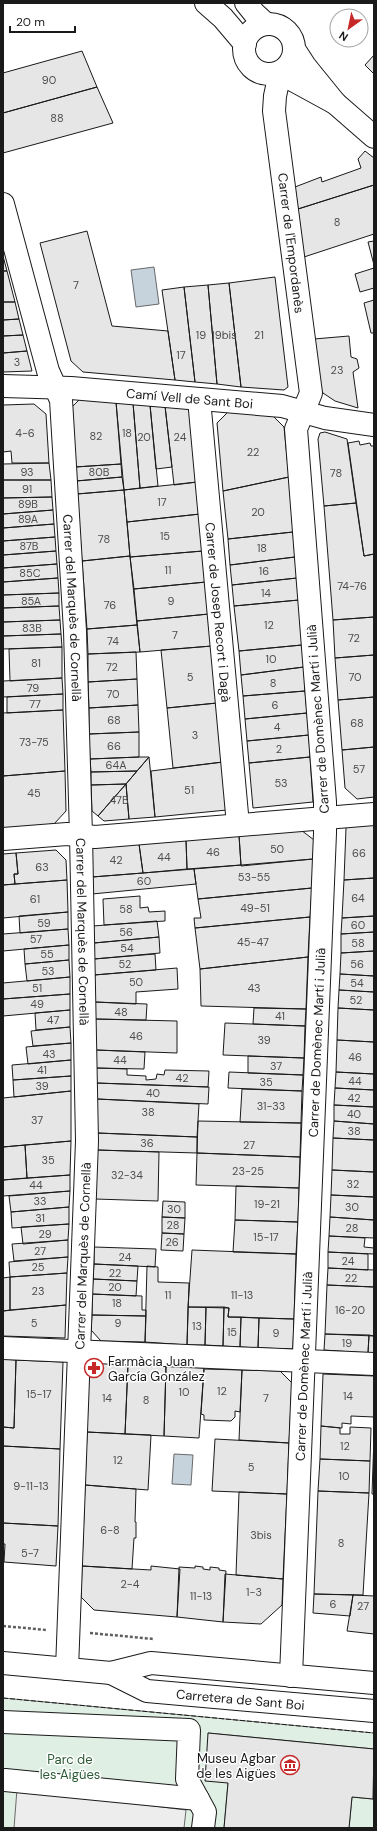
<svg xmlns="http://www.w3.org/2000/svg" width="377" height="1831" font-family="'DM Sans',sans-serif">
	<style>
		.green { fill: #e0efe3; stroke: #6a6a6a }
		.parking { fill: #ededed; stroke: #6a6a6a }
		.water { fill: #c6d2dc; stroke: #6a6a6a }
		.building { fill: #e6e6e6; stroke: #1a1a1a }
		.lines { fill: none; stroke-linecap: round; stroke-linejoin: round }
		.minor-casing { stroke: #1a1a1a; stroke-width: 24 }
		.path { stroke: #5f5f5f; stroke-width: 2.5; stroke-dasharray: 3 2; stroke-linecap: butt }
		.minor { stroke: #fff; stroke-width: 22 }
		.fence { stroke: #1a1a1a; stroke-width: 1; stroke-dasharray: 5 2; stroke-linecap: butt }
		.labels { text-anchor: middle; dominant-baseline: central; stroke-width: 3; stroke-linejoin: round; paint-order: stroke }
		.number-label { font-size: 11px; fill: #4d4d4d }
		.street-label { font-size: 13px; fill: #1a1a1a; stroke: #fff }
		.poi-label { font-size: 13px; fill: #1a1a1a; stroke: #fff; text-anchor: start }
		.park-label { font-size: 13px; fill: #2b5a34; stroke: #fff }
	</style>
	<rect width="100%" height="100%" fill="#fff"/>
	<path class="green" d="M3 1698 374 1733V1749L208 1733 228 1783 224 1828H3Z
		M374 1791V1828H349L352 1797 373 1799Z"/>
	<path class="parking" d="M17 1789 186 1810 184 1828H14Z"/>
	<path class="water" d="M154 267 159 304 136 307 131 270Z
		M174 1454 193 1455 191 1485 172 1484Z"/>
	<path class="building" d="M82 51 97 87 3 113V73Z
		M374 55V74L365 65Z
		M97 87 113 123 3 153V113Z
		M365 151 374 158V185L298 209 295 187 321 177 322 182 361 168 358 159Z
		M374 185V234L304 257 298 209Z
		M87 231 112 326 168 331 175 380 83 372 71 361 40 243Z
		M374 241V265L368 242Z
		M3 256 7 271H3Z
		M374 268V288L360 292 355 274Z
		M3 271H7L15 302H3Z
		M275 277 288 387 284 390 241 387 229 283Z
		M229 283 241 387 217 384 208 285Z
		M208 285 217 384 195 382 184 287Z
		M184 287 195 382 175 380 162 290Z
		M374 300V333H371L364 303Z
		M3 302H15L19 319 3 320Z
		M19 319 23 335 3 336V320Z
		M23 335 27 351 3 353V336Z
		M349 336 351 357 357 359 359 368 353 372 358 408 335 401 323 393 321 390 314 339Z
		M27 351 32 371 3 372V353Z
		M80 399 116 402 121 464 75 467 71 408Z
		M116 402 133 403 140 488 124 490Z
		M133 403 150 405 158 486 140 488Z
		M34 404 46 414 49 463H12L11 451 3 452V405Z
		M150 405 165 406 172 467 156 469Z
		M165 406 189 408 197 482 174 485Z
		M229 411 272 415 284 427 289 477 223 491 217 423Z
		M325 432 347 439 356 503 324 506 318 439 320 433Z
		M359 441 360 445 370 443 371 446H374V554L364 556 348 443Z
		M49 463 51 480H3V464Z
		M121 464 122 477 76 481 75 467Z
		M122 477 124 490 77 494 76 481Z
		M289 477 293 532 228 539 223 491Z
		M3 480H51L52 497 3 498Z
		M197 482 200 514 127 522 124 490Z
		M124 490 130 556 82 561 77 494Z
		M52 497 53 510 3 514V498Z
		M356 503 364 556 374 554V617L333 620 324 506Z
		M53 510 54 524 3 528V514Z
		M200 514 203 551 130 557 127 522Z
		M54 524 55 537 3 541V528Z
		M293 532 295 557 230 565 228 539Z
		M55 537 56 551 3 555V541Z
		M56 551 57 564 3 568V555Z
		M203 551 206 582 134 589 130 557Z
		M130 556 137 625 87 629 82 561Z
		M295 557 297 578 232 585 230 565Z
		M57 564 58 578 3 582V568Z
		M58 578 59 593 3 595V582Z
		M297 578 299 600 234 606 232 585Z
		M206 582 209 614 137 621 134 589Z
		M59 593V606L3 608V595Z
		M299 600 302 645 239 651 234 606Z
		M59 606 60 620 3 622V608Z
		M209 614 212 646 140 652 137 621Z
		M374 617V655L335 658 333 620Z
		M60 620 61 634 3 636V622Z
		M137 625 140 652 88 654 87 629Z
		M61 634 62 647 3 649V636Z
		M302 645 304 667 241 675 239 651Z
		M212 646 217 703 167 708 161 650Z
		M62 647V678L10 681 9 649Z
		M136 652 137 679 88 682V654Z
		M374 655V697L338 700 335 658Z
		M304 667 305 691 243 696 241 675Z
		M62 678 63 694 3 697V681Z
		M137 679 138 705 89 708 88 682Z
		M305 691 307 713 245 719 243 696Z
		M63 694V710L7 713V697Z
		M374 697V747L342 750 338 700Z
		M217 703 223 762 173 768 167 708Z
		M138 705 139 732 89 734V708Z
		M63 710 65 771 3 776V713Z
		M307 713 309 735 247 741 245 719Z
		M139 732V757L90 759 89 734Z
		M309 735 310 757 249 763 247 741Z
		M374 747V797L357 799 345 788 342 750Z
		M139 757H149L137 771 91 772 90 759Z
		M149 757 155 817 129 819 126 784Z
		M310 757 313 802 253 808 249 763Z
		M223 762 227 810 155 817 151 771Z
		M65 771 66 811 54 824 3 829V776Z
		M137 771 126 784 91 785V772Z
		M126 784 129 819 104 821 98 816Z
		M126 784 98 816 92 811 91 785Z
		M374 823V878L344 880 346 828 349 825Z
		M301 830 314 840 313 859 241 866 239 835Z
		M239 835 241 865 187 869 186 840Z
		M186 840 187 869 143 873 139 844Z
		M139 844 143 873 92 877 91 848Z
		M56 850 66 860 67 880 15 884 14 874H18L16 853Z
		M16 853 18 874H14L15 884 3 885V854Z
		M313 859 312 888 198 899 194 869Z
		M194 869 196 884 92 894V877Z
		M374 878V916L342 918 344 880Z
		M67 880 68 912 3 918V885Z
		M312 888 310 917 195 928 194 918H201L198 899Z
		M140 896V908L148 907 149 912 165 911V921L104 925 103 899Z
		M68 912V929L20 933 19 916Z
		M374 916V932L341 934 342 918Z
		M310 917 308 957 200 969 195 928Z
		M157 921 159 937 94 943 93 926Z
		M68 929 69 945 3 951V934Z
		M374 932V951L341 953V934Z
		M159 937 160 953 94 959V943Z
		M69 945V960L25 964 24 949Z
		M374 951V976L340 974 341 953Z
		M155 954 156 970 94 975V959Z
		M308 957 306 1009 201 1006 200 969Z
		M69 960 70 977 27 981 25 964Z
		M177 968 178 989 136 992V1004L95 1002 94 975Z
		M340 974 374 976V992L339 990Z
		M70 977V994L3 999V983Z
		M339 990 374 992V1010L338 1008Z
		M70 994V1010L3 1016V999Z
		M95 1002 147 1004 146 1020 95 1019Z
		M254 1008 306 1009 305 1026 253 1024Z
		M338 1008 374 1010V1042L337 1040Z
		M70 1010V1027L36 1030 35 1013Z
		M95 1019 177 1021V1053L96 1050Z
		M225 1023 305 1026 304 1058 223 1055Z
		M70 1027 71 1043 33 1046 31 1031Z
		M337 1040 374 1042V1074L336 1072Z
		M71 1043V1060L28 1064 26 1047Z
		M96 1050 145 1052 144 1069 96 1068Z
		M248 1056 304 1058 303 1075 248 1073Z
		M71 1060V1076L13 1080 12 1065Z
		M96 1068 127 1069V1075L146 1076V1080L156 1079 157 1074 164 1075 165 1070 209 1071 208 1087 96 1083Z
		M229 1072 303 1075 302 1091 228 1088Z
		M336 1072 374 1074V1090L335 1088Z
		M71 1076V1091L14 1097 13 1080Z
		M96 1083 209 1087 208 1104 97 1099Z
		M335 1088 374 1090V1107L334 1105Z
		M242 1089 302 1091 301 1123 240 1122Z
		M71 1091V1141L3 1147V1098Z
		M97 1099 199 1104 197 1137 97 1133Z
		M334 1105 374 1107V1124L334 1121Z
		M198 1121 301 1123 300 1157 197 1153Z
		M334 1121 374 1124V1140L333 1138Z
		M97 1133 197 1137V1153L97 1150Z
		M333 1138 374 1140V1172L332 1170Z
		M71 1141 70 1175 27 1178 25 1145Z
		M25 1145 27 1178 3 1180V1147Z
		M97 1150 159 1152 158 1201 95 1199Z
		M197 1153 300 1157 299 1188 196 1185Z
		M332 1170 374 1172V1197L331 1195Z
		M70 1175V1191L3 1196V1180Z
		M236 1186 299 1188 298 1222 235 1220Z
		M70 1191 69 1207 11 1212 9 1196Z
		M331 1195 374 1197V1220L330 1217Z
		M163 1201 185 1202V1218L162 1217Z
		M69 1207V1224L12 1228 11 1212Z
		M162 1217 185 1218 184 1234 162 1233Z
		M330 1217 374 1220V1238L329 1236Z
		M235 1220 298 1222 296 1254 233 1252Z
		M69 1224 68 1240 23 1244 21 1227Z
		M162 1233 184 1234 183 1251 161 1250Z
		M329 1236 365 1238 364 1247 374 1248V1254L328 1252Z
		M68 1240V1257L14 1261 12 1244Z
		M94 1247 156 1249 155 1267 94 1264Z
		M192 1250 296 1254 294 1319 228 1317 229 1308 188 1307Z
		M328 1252 368 1254V1270L328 1268Z
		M68 1257 67 1273 10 1277 9 1262Z
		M94 1264 138 1266 137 1281 93 1279Z
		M147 1266 158 1267V1282L189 1283 187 1345 145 1342Z
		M328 1268 374 1270V1287L327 1285Z
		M67 1273 66 1305 10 1310V1277Z
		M10 1277V1310L3 1311V1278Z
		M93 1279 137 1281 136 1296 92 1294Z
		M327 1285 374 1287V1336L325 1334Z
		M92 1294 142 1296V1310H146V1316L92 1315Z
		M66 1305 65 1338 3 1336V1311Z
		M188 1307H206L205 1345H187Z
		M206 1307H224L223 1346 205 1345Z
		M224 1307 229 1308 228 1317H241L240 1347 223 1346Z
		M92 1315 146 1316 145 1342 101 1341 91 1330Z
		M241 1317 259 1318 258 1348 240 1347Z
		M259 1318 294 1319 293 1349 258 1348Z
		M325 1334 369 1335 368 1353 324 1350Z
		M369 1335 374 1336V1353H368Z
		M3 1359 16 1360 14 1428 3 1427Z
		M16 1360 63 1362 60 1449 3 1446V1427L14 1428Z
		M89 1362 128 1364 125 1434 87 1432Z
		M128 1364 166 1366 164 1436 125 1434Z
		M166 1366 204 1368 199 1438 164 1436Z
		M204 1369 242 1370 240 1412 235 1411V1417L231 1421 204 1420V1415L201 1414Z
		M242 1370 280 1371 292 1383 289 1443 239 1440Z
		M323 1374 374 1376V1417L351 1416V1424L342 1423V1428L321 1426Z
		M321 1426 340 1428V1434H350V1427L371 1428 370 1461 320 1459Z
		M87 1432 151 1435 148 1490 85 1485Z
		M374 1436V1494H372Z
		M215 1439 289 1443 287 1494 212 1491Z
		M3 1446 60 1449 58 1526 3 1523Z
		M320 1459 370 1461 369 1493 318 1491Z
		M85 1485 136 1489 135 1522H136V1538H134L132 1569 82 1566Z
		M318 1491 369 1493 363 1595 314 1594Z
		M239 1492 287 1494 283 1579 236 1575Z
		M3 1523 58 1526 56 1566 4 1562 5 1544H3Z
		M82 1566 151 1570V1566L180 1569 177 1617 94 1610 81 1597Z
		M195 1566 203 1567V1569L210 1570V1567L219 1568V1570L226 1571 223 1622 177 1617 179 1567 195 1568Z
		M225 1574 283 1579 282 1605 261 1624 223 1622Z
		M314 1594 353 1595 350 1616 313 1613Z
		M353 1595 374 1596V1634L347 1631Z
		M208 1733 374 1749 373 1799 352 1797 349 1828H224L228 1783 205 1781Z"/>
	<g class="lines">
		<defs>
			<g id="minor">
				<path d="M206 3 223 18 245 44"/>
				<path d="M246 3 254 13 266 24"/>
				<circle cx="269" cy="49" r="25"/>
				<path d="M294 49 305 66 335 103 374 137"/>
				<path id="s1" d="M3 204 48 371 61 400 75 631 81 835 87 1141 67 1669"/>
				<path id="s2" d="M3 386 71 388 282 406 325 418 374 425"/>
				<path id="s3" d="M199 399 238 825"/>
				<path d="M3 839 67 834 95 837 374 814"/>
				<path d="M3 1348 374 1364"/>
				<path d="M3 1663 111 1673 151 1663 374 1683"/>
				<path id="s4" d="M111 1673 147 1691 374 1711"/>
				<path id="s5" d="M291 1676 325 833V802L296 429 311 393 274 111 275 96 280 73 335 103"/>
				<path d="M3 1722 189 1730 187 1779 205 1812 203 1828"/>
				<path d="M5 1780 198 1799"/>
			</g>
		</defs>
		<use href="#minor" class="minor-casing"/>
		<path class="path" d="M3 1626 47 1630
			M90 1633 154 1639"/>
		<use href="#minor" class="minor"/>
		<path class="fence" d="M3 1698 374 1733"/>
	</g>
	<defs>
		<symbol id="pharmacy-ring" viewBox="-11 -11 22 22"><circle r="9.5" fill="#fff" stroke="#c62828" stroke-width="1.5"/><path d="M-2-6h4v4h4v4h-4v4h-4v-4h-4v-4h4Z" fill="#c62828"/></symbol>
		<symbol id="museum-ring" viewBox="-11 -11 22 22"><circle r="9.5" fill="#fff" stroke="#c62828" stroke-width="1.5"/><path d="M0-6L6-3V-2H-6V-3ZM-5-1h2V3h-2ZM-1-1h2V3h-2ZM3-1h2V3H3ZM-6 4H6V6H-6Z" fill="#c62828"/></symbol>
	</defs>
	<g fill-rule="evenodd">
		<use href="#pharmacy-ring" x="83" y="1357" width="22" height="22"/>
		<use href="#museum-ring" x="279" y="1754" width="22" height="22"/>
	</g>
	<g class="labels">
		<g class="number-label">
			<text x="49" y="80">90</text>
			<text x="57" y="118">88</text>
			<text x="337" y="222">8</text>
			<text x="76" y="285">7</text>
			<text x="201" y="335">19</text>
			<text x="224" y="335">19bis</text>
			<text x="259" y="335">21</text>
			<text x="181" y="355">17</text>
			<text x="17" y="362">3</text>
			<text x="337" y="370">23</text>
			<text x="25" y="433">4-6</text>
			<text x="127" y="433">18</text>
			<text x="96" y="436">82</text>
			<text x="144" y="437">20</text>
			<text x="180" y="437">24</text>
			<text x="253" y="452">22</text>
			<text x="27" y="472">93</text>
			<text x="99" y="472">80B</text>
			<text x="336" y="473">78</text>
			<text x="27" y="489">91</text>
			<text x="162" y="502">17</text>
			<text x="28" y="504">89B</text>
			<text x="258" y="512">20</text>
			<text x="28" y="519">89A</text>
			<text x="165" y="536">15</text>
			<text x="104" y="539">78</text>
			<text x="29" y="546">87B</text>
			<text x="262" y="548">18</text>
			<text x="168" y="570">11</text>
			<text x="264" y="571">16</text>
			<text x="30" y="573">85C</text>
			<text x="352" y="586">74-76</text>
			<text x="266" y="593">14</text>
			<text x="31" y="601">85A</text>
			<text x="171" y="601">9</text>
			<text x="110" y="605">76</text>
			<text x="269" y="625">12</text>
			<text x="32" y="628">83B</text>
			<text x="175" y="635">7</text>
			<text x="354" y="638">72</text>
			<text x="113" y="641">74</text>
			<text x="271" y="659">10</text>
			<text x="36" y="663">81</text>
			<text x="112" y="667">72</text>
			<text x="190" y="677">5</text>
			<text x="355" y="677">70</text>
			<text x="273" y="683">8</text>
			<text x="33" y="688">79</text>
			<text x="113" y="694">70</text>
			<text x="35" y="704">77</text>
			<text x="275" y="705">6</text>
			<text x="114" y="720">68</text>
			<text x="357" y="723">68</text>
			<text x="277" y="727">4</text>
			<text x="195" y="735">3</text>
			<text x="34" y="742">73-75</text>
			<text x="114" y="746">66</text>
			<text x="279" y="749">2</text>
			<text x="116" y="765">64A</text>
			<text x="359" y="769">57</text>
			<text x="281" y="783">53</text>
			<text x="189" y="790">51</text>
			<text x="34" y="793">45</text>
			<text x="119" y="800">47B</text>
			<text x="277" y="849">50</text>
			<text x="213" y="852">46</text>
			<text x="359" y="853">66</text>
			<text x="164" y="857">44</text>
			<text x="116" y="860">42</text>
			<text x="42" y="867">63</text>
			<text x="254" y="877">53-55</text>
			<text x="144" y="881">60</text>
			<text x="358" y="898">64</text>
			<text x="35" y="899">61</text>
			<text x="255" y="908">49-51</text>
			<text x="126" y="909">58</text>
			<text x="44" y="923">59</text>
			<text x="358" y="925">60</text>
			<text x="126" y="932">56</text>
			<text x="36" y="939">57</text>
			<text x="253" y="942">45-47</text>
			<text x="358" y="943">58</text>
			<text x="127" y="948">54</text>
			<text x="47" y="954">55</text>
			<text x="125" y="964">52</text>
			<text x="357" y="964">56</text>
			<text x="48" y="971">53</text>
			<text x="136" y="982">50</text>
			<text x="357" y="983">54</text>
			<text x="37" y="988">51</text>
			<text x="254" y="988">43</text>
			<text x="356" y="1000">52</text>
			<text x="37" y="1004">49</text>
			<text x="121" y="1012">48</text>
			<text x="280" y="1016">41</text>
			<text x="53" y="1020">47</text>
			<text x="136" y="1036">46</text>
			<text x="264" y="1040">39</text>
			<text x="49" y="1054">43</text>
			<text x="355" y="1057">46</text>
			<text x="120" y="1060">44</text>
			<text x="276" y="1066">37</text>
			<text x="42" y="1070">41</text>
			<text x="182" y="1078">42</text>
			<text x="355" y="1081">44</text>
			<text x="266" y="1082">35</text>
			<text x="42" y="1086">39</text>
			<text x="153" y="1093">40</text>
			<text x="354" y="1098">42</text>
			<text x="271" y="1106">31-33</text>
			<text x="148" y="1112">38</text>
			<text x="354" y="1114">40</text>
			<text x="37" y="1120">37</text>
			<text x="354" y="1131">38</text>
			<text x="147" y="1143">36</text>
			<text x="249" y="1145">27</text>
			<text x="48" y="1160">35</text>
			<text x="248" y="1171">23-25</text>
			<text x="127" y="1175">32-34</text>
			<text x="353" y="1184">32</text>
			<text x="36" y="1185">44</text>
			<text x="40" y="1201">33</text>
			<text x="267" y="1204">19-21</text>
			<text x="352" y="1207">30</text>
			<text x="174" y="1209">30</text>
			<text x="40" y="1218">31</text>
			<text x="173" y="1225">28</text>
			<text x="352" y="1228">28</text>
			<text x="45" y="1234">29</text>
			<text x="266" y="1237">15-17</text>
			<text x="172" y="1242">26</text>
			<text x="40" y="1251">27</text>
			<text x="125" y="1257">24</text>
			<text x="348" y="1261">24</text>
			<text x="38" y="1267">25</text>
			<text x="115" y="1273">22</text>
			<text x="351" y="1278">22</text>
			<text x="115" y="1287">20</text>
			<text x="38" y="1291">23</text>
			<text x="168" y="1295">11</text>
			<text x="242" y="1295">11-13</text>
			<text x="117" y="1303">18</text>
			<text x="350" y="1310">16-20</text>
			<text x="34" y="1323">5</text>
			<text x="118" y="1323">9</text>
			<text x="197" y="1326">13</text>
			<text x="232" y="1332">15</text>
			<text x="276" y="1333">9</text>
			<text x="347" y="1343">19</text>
			<text x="222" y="1391">12</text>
			<text x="184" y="1392">10</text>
			<text x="39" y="1394">15-17</text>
			<text x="348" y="1396">14</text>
			<text x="107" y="1398">14</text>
			<text x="266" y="1398">7</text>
			<text x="146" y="1400">8</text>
			<text x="345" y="1446">12</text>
			<text x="118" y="1460">12</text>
			<text x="251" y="1467">5</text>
			<text x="344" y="1476">10</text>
			<text x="31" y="1486">9-11-13</text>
			<text x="110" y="1530">6-8</text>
			<text x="261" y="1535">3bis</text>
			<text x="341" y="1543">8</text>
			<text x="30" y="1553">5-7</text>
			<text x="130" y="1584">2-4</text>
			<text x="254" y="1592">1-3</text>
			<text x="201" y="1596">11-13</text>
			<text x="333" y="1604">6</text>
			<text x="363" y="1606">27</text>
		</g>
		<g class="street-label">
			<text transform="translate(291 243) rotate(83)">Carrer de l'Empordanès</text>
			<text stroke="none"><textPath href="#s2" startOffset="187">Camí Vell de Sant Boi</textPath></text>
			<text stroke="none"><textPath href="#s1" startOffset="413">Carrer del Marquès de Cornellà</textPath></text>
			<text stroke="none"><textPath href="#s3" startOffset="214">Carrer de Josep Recort i Dagà</textPath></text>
			<text transform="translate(318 719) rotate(-94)">Carrer de Domènec Martí i Julià</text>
			<text stroke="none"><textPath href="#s1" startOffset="737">Carrer del Marquès de Cornellà</textPath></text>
			<text stroke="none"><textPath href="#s5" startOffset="634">Carrer de Domènec Martí i Julià</textPath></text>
			<text transform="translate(83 1256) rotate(-88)">Carrer del Marquès de Cornellà</text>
			<text stroke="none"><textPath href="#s5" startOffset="310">Carrer de Domènec Martí i Julià</textPath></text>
			<text stroke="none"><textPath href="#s4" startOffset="134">Carretera de Sant Boi</textPath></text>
		</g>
		<g class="poi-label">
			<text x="108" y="1361">Farmàcia Juan<tspan x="108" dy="15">García González</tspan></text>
			<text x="276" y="1758" text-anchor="end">Museu Agbar<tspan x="276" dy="15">de les Aigües</tspan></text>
		</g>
		<g class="park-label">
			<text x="70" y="1759">Parc de<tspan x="70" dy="15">les Aigües</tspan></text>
		</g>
	</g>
	<rect width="377" height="1831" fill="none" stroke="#1a1a1a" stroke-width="8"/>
	<g transform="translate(349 28) rotate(213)"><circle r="19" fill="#ffffff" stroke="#a3a3a3"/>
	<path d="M0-3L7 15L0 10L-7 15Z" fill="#c62828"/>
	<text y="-6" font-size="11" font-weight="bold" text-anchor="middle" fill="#1a1a1a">N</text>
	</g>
	<path d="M10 26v6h65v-6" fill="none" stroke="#1a1a1a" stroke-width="2"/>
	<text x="16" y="26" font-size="12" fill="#1a1a1a" stroke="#ffffff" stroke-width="3" paint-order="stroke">20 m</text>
</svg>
